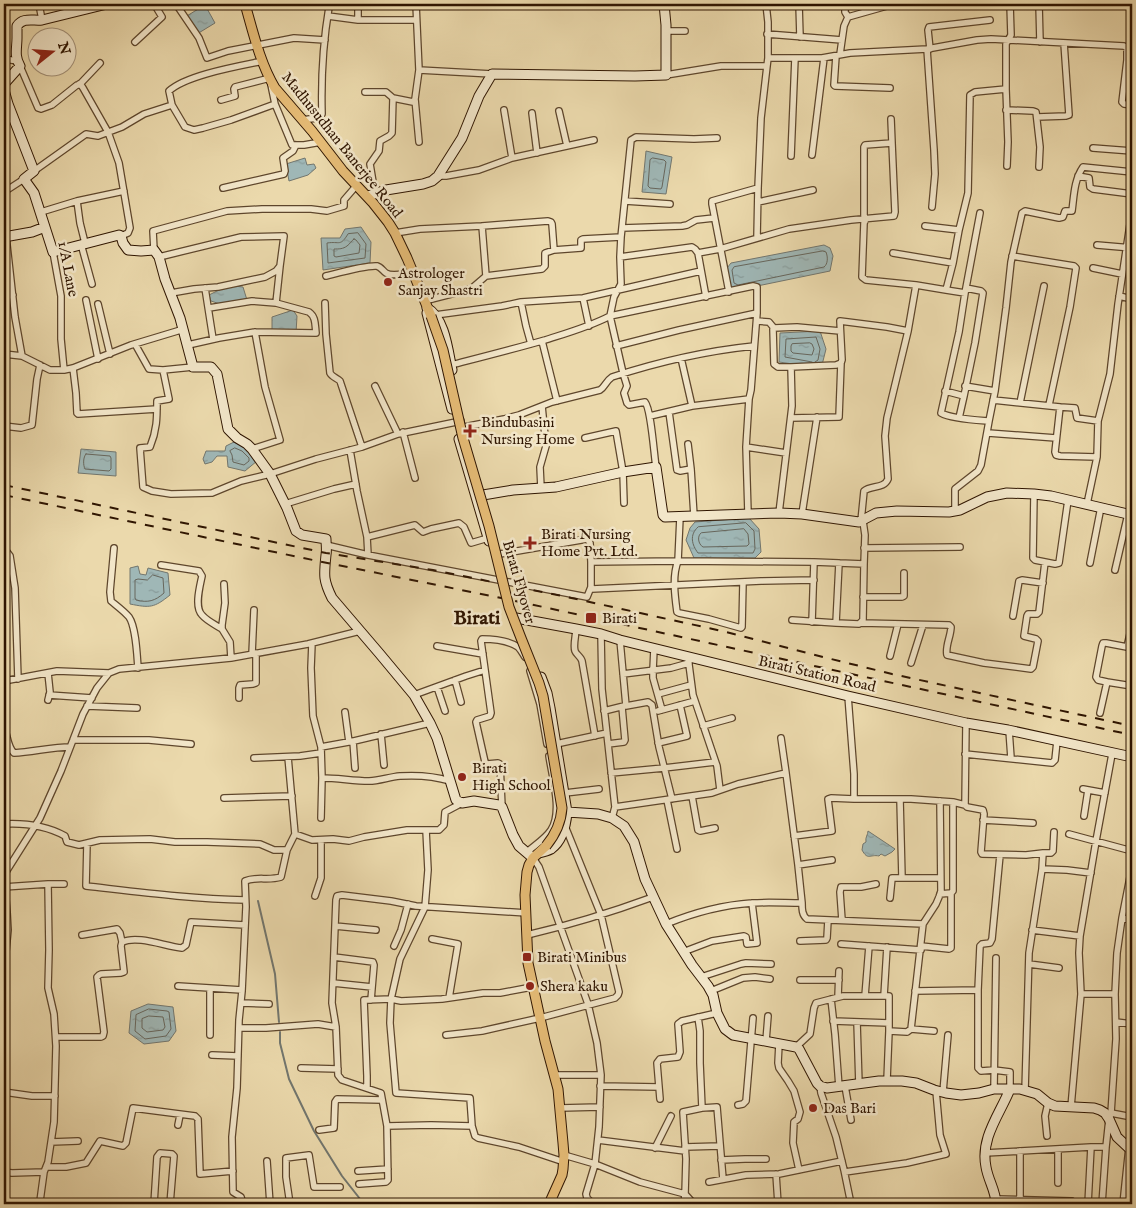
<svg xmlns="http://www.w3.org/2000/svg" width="1136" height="1208" font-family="'IM FELL English',serif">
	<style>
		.water { fill: url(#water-ripples); stroke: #72766e }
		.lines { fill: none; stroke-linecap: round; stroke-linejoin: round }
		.shore { stroke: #67665c; stroke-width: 1 }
		.stream { stroke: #72766e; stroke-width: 2 }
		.street-casing { stroke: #5e462c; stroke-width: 8 }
		.secondary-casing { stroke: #2f1501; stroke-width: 11 }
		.primary-casing { stroke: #2f1501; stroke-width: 11 }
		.street { stroke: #f2e6c9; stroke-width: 5.5 }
		.secondary { stroke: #f2e6c9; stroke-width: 9 }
		.primary { stroke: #e6bc76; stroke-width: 9 }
		.rail { stroke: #2f1501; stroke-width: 2; stroke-dasharray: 9 9; stroke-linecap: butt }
		.primary-bridge-casing { stroke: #2f1501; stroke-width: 11; stroke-linecap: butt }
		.primary-bridge { stroke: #e6bc76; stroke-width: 9 }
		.poi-dot { fill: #8f2418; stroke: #f2e6c9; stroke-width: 2 }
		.labels { text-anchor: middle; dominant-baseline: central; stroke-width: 5; stroke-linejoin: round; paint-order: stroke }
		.street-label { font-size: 15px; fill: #2f1501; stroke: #f2e6c9 }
		.poi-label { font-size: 15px; fill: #2f1501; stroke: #f2e6c9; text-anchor: start }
		.district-label { font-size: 20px; font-weight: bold; fill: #2f1501; stroke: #f2e6c9 }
	</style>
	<defs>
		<pattern id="water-ripples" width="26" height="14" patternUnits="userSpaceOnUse" patternTransform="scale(1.25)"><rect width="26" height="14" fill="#9fb7b6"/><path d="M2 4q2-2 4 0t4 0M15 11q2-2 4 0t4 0" fill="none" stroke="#899c9b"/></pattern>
	</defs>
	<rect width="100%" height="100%" fill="#ebd9ac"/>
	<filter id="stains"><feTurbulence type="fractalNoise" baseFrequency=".004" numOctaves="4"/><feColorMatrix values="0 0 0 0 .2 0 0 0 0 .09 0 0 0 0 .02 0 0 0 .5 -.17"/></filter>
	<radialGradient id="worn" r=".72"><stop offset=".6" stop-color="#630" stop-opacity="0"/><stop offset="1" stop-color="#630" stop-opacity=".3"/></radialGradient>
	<path class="water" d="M205 5 215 23 197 34 185 17Z
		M646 151 672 157 666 194 642 192Z
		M305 158 307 165 314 164 316 168 308 175 289 181 286 164Z
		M361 227 371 242 370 263 323 270 321 238H340L345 229Z
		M824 245 830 248 833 256 830 271 733 291 730 285 727 268 731 263Z
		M234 286 243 287 247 300 220 304 211 301 209 295 221 289Z
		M293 310 297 316 296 333 272 330V317Z
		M820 331 826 349 822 365 814 367 779 362 780 333Z
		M234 442 245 447 257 461 245 471 228 467 227 456H217L212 462 205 464 203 459 206 451H225L226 446Z
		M81 449 116 452V476L78 473Z
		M749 518 759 529 761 552 755 558H694L686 540 690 528 695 522Z
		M138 566 140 574 146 575 148 568 168 573 170 595C154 608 150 608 130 604V568Z
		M868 831 895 849 892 852 885 856 881 854 879 856C870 854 868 861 862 850L863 844 866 842C865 837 868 835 868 831Z
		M148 1004 173 1007 176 1031 169 1041 144 1044 129 1033 131 1011Z"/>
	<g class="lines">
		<path class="shore" d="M653 158 664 160 666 162 662 187 661 189 650 188 648 186 650 160Z
			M358 233 366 244 365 258 328 263 327 243C340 241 340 247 348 234Z
			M354 239 356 240 360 245 359 253 336 257 334 256V249C339 249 343 249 347 246 350 244 351 241 354 239Z
			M823 251 826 252C828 257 828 264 824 267L738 285 734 283 732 270 734 267Z
			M810 343 812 344 814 349 812 355 793 353 791 351V346L792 344Z
			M812 362 785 357 786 339 816 337 820 349 818 360 815 362
			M235 448 242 451 249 458V461L244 465 233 462 232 455 230 451Z
			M86 454 110 456 111 458V469L109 471 85 469C83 465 83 457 86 454Z
			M746 523 754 531 755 549 753 553H698C692 545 689 535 698 527Z
			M744 529 748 534 749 544 747 546 703 547C698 544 697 536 701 533Z
			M153 575 163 578 164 593C155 601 148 603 136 600L135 598V580L138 579 147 580Z
			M149 1009 167 1011 169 1012 171 1029 166 1036 145 1039 135 1031 136 1015Z
			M149 1016 163 1017 165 1027 163 1030 147 1032 142 1028V1019Z"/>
		<path class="stream" d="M258 901 275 974 279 1022
			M280 1032V1043L289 1079 314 1131 342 1176 364 1204"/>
		<defs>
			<path id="street" d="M39 4 42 20
				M176 4 199 38 207 58 228 51 294 38 325 40
				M358 4V20H416
				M416 4 419 70
				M766 4 768 22V58
				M799 4 800 37
				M845 4V12L848 17
				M1039 4 1040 42
				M328 16 358 20
				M666 31H685
				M767 34 842 40
				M135 42 162 17 156 7 159 4
				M927 49 934 150 935 174 932 207
				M930 49 928 30 929 27 990 20
				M840 54 844 26 848 17 894 4
				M836 56 834 85 835 86 890 88
				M4 59 18 61
				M1127 60 1122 102 1124 104 1132 105
				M20 66 38 108 41 109 52 105 77 85H81L83 88 108 132 119 163 130 228 128 233 121 236
				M666 75 721 66H767L768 58H822L850 53 927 49 977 40 991 39 1124 46 1127 48V60H1132
				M79 84 81 83 100 63
				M1006 89 1008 142 1007 166
				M365 92H386L393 98 413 102 415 99 419 70 492 74
				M415 99 419 142
				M221 100 235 96 234 89 235 87 270 78
				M275 104 292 145H304L321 142
				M172 105 169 91C186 75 239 66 263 61
				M504 110 512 158
				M1006 110 1033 111 1036 112 1040 147 1039 167
				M559 111 567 146
				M532 113 537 153
				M1037 117 1066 116 1069 115 1064 43
				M891 119 892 143 865 145 864 147V216L866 219 864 223 862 277 866 280 916 285
				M302 120 317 118 322 114C321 79 323 43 329 7
				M1093 148 1132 151
				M812 155 824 58
				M791 156 795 58
				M34 171 86 134 98 136 122 127 144 114 172 105 185 127 194 130 203 128 231 120 275 104 271 85
				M438 176H446L479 170 512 158 594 140
				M1078 176 1089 178 1090 187 1093 189 1132 194
				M223 188 284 174 285 171 283 158 293 151 296 145
				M758 188 761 118 767 66
				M4 192 24 179
				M375 194 370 164 379 151 380 141 389 136 392 133 393 98
				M77 201 80 223 85 243
				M625 201 670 204
				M758 202 813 190
				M41 212 77 201 124 191
				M482 226 486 276 542 269 545 266V253L554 250
				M925 226 959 230
				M622 228 682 226 687 225 696 220 714 218
				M395 233 420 229 482 226 548 221 551 222 552 224 554 250 581 248V240L583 239 621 237
				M6 236 15 317 22 356
				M81 244 92 284
				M1097 245 1132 248
				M154 250 153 231 227 211 262 209H311L327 211 344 206V200L357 185
				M53 252 61 296V339L64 370
				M893 253 953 263
				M1012 256 1074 266 1076 268 1070 307 1049 405
				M159 257 241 237 284 236 280 266 276 271 265 277 218 287 194 289 171 293
				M620 257 692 247 695 249 698 253
				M1093 268 1122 274
				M326 276C338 273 366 265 377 266 381 267 383 271 386 273 392 277 406 273 413 273
				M205 288 213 339
				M946 290 965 293 980 213
				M729 292 712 204V201L758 188 757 238
				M4 296 13 295
				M1119 296 1132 299
				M706 297 698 253 720 249 789 229 851 220 894 216 895 212 892 143
				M583 298 589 326
				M86 300 98 359
				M424 301 467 290 472 288 486 276
				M521 302 526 326 531 344
				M325 303 326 334 330 373C332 377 337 378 340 381L362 447
				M98 304 110 354
				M209 308 252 301 276 303 280 266
				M435 315 502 306 521 302 583 298 701 271
				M757 321 769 322 774 328
				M542 341 557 401
				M135 344 149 369 163 370
				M188 345 219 338 255 332 316 333C315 325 316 317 309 312L276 303
				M616 346 679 330 757 313
				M4 354 22 356 50 370H64L73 368 131 345 184 329
				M681 358 692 406
				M451 365C482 357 514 349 545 340 567 333 589 327 610 316L753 286 757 287V313L751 390 749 399 692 406 650 416
				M193 367 163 370 169 399 157 401C157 418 157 430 150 447L140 448 143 487 152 491 171 494 212 493 241 481 270 474 316 459 362 447 398 434 461 421
				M791 367 836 365 841 363 842 360 840 321 887 327 908 331 916 285 946 290 953 263 959 230 968 193 970 95 975 92 1006 89V44L1011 35 1010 4
				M73 368 76 393 77 413 78 414 157 409
				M375 386 398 434
				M965 386 995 391
				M945 391 964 396 975 343 983 293 981 291 966 288
				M993 400 1060 407
				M1020 403 1044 286
				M669 412 677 470 680 471 691 469 694 516
				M791 418 839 417 841 363
				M959 418 964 396
				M989 421 995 391 1006 308 1011 262 1022 213 1025 211 1059 218 1063 217 1065 211H1072C1074 196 1074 180 1083 167L1132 172
				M4 426 21 428 32 425 37 379 40 365
				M464 427 504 419 519 415 552 402 600 390C605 387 606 381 612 377 658 362 705 351 754 346
				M403 432 415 478
				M988 433 1056 438
				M585 438 616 431 623 472 624 503
				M688 444 691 469
				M746 447 786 453
				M252 449 280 440 265 387 255 332
				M350 450 357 491 367 537 368 555
				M1097 457 1060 456 1056 455 1055 452 1060 407 1075 408 1077 418 1098 421
				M656 467C654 454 651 409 645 402L629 405 627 403 624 393 627 386 623 373 610 316 614 297 621 284 620 257 621 237 631 140 636 137 694 139 717 138
				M541 488 540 467 546 446 542 406
				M1034 494 1033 558 1035 560 1045 562
				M285 504 334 489 356 484
				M1087 504 1097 457 1098 421 1110 374 1118 304 1132 211
				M955 511V489L978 471 981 465 989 421C975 420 952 419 941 413L959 332 965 293
				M748 513 746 447 749 399
				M779 513 792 406 791 367H778L774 364 773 329 774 328 797 327 840 331
				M802 514 817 417
				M861 521 864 491C871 485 884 489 888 479L885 436 887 418 908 331
				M367 537 415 525 423 532 431 529 459 523 464 527 471 543 488 538
				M326 545 368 555 587 597 591 587
				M114 548 110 592 111 601C117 606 124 611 129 617 136 627 137 655 138 668
				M864 548 960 547
				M4 552H7L10 556 15 588 18 679
				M500 554 587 539 588 540 590 543 591 562 678 561 680 517
				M591 562V587L592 589 761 581 814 580
				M1090 563 1101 507
				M161 565 199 571 202 576C200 586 194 607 202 615 207 621 216 625 222 629
				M1115 570 1128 514
				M743 582 742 627 741 628 709 619 679 613 677 612C675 597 672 576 678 561L814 562 864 564 865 535 863 521
				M224 584 225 603 222 625V629L230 642 231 658
				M863 597H902L904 596V573
				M1013 616 1019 581 1022 580 1043 583
				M792 620 836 623 859 624 863 620 864 564
				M812 622 814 562
				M836 623 839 563
				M861 623 949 625 951 627C951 636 945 646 947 655L984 663 1031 669 1033 667 1038 641 1036 639 1024 636 1027 616 1028 614H1037L1039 612 1045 562 1055 564 1059 563 1068 500
				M576 629C576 635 573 645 575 651 576 654 581 657 582 661L595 736
				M601 634 602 689 615 807 612 818
				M620 640 626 706 648 702 652 705 659 747 672 799
				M312 643 311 668 313 716 321 747 322 778C338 778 353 781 369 781 379 781 389 777 400 776 416 775 434 776 450 781
				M437 646 483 654
				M654 649 653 670V678L662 710
				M252 654 254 610
				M890 656 898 624
				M688 657 693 695 717 766 720 790
				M911 663 923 625
				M530 671 540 704 547 744
				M623 674 671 668 689 663
				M455 680 461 702
				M4 681 57 671 109 673
				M1107 682 1132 686
				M437 687 445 711
				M658 694 691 685
				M49 695 92 698
				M414 695 466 676 485 670
				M848 696 854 774V799H911L953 802 965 805 966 723
				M239 698V688L240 685 253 684 256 683V653
				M48 700 50 692 48 673
				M87 706 137 708
				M604 711 624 706
				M658 711 695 701
				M345 712 349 742
				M1100 713 1107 682 1098 680 1096 677 1102 646 1103 643H1106L1127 647 1132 625
				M703 726 732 718
				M4 727C8 736 7 746 14 753 33 752 52 747 70 747
				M1009 730 1011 758
				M381 734 384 765
				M781 738 786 773
				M73 740H149L191 744
				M353 741 355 768
				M658 743 687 736 680 705
				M556 744 607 733
				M608 744 624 742 625 740 622 707
				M321 747 354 741 430 723
				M965 754 1052 763 1055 760 1057 741
				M288 757 295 834
				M254 758 300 756 321 753
				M611 773 664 768 715 762
				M1083 789 1105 793
				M565 793 599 789
				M692 796 698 830 700 831 715 828
				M224 798 292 796
				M900 799 902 878
				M667 800 677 849
				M965 805 967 807 983 810 984 814 981 852 982 854 1026 855 1043 853 1042 869
				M502 807 500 764 498 763 487 764 485 762 476 722 477 720 490 716 491 713 481 641 482 639C493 639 509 641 518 647 521 650 523 654 525 657
				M615 807 712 793 738 784 786 773 798 865 802 903C785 903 768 902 752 903 722 905 693 913 666 924
				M1084 816 1088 790
				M321 818 322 778
				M983 820 1033 823
				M4 824C24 823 47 826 65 836L67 842 79 845 100 840 150 839 175 842H207L260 844 274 850H287L295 834 312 840 333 839 349 841 364 837 407 830H439L444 825 445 812 462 803
				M426 830 428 870 425 907 400 959 391 999 390 1023 396 1093 470 1098 472 1126 475 1136 478 1138 519 1147 564 1162
				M1069 834 1132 851
				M794 836 832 831 828 799 831 798 854 799
				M87 843 86 886C139 892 192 899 245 900
				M527 852C535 845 545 839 551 830 563 812 552 777 549 756
				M1043 853H1051L1053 851 1054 832
				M1000 855 992 939 990 943 982 944 980 946 978 990V1068L981 1071 994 1070 1010 1072V1089
				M533 858 539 867 588 1004 597 1043 601 1075 599 1127 595 1164 564 1155
				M798 865 832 860
				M4 875 40 818 61 771 83 714 97 688 109 673 119 669 231 658 308 644 360 631
				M48 884H64
				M4 887 48 884 49 950 48 988 54 1014 56 1046 54 1122 48 1162 44 1172 12 1173 4 1172
				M940 894 951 893 953 891V802
				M315 896 321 878V840
				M890 898 892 878H940
				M802 903C802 909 802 915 807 919L923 924
				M1122 918 1132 920
				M842 920 840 892 841 887H861L876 884
				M335 926 376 930
				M1032 930 1080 936
				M82 935 117 929 120 933 122 942
				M527 935C570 925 612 912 653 897
				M432 939 458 944 449 998
				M800 941 826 940 827 938 828 920
				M841 944 921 950
				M394 946 401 930 408 904
				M921 946 949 949 951 948V893
				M683 952 712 941 744 936 746 937 747 944 757 943 752 903
				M334 957 373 962 374 965 371 1000
				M1029 964 1059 968
				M4 972 8 930 7 912 5 887
				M701 977 741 964 746 963 771 964
				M800 980H839
				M333 983 372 987
				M178 986 242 990
				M711 991 743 978 755 977 770 979
				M915 991 978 990
				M1081 994H1115
				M4 995 6 1014
				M865 996 869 946
				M884 996 887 947
				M838 997 839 971
				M831 999 835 1034 839 1087
				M241 1003 269 1004
				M833 1021 889 1023
				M857 1022 859 1085
				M1116 1022 1132 1024
				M239 1028H266L318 1024 336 1027
				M911 1029 934 1031
				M210 1035V988
				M446 1035 482 1031 540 1018 615 998 618 995 619 992 601 915 565 826
				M56 1037H101L103 1036 104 1032 97 977 99 975 101 974 121 973 124 972 121 946 122 942C138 935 164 946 182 948L186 945 191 922 245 925
				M766 1041 768 1016
				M779 1044 778 1063 779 1068 788 1081 794 1091 800 1112 798 1119 794 1122 793 1143 799 1170
				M796 1047 810 1034 814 1008 816 1003 843 996H889V1031
				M212 1055 238 1056
				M301 1068 338 1069
				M555 1075H601
				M887 1080 889 1031 907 1032 911 1029 923 924 936 904 939 897 941 891 940 801
				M600 1086 659 1087
				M820 1086 821 1093 836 1137 844 1170 851 1204
				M845 1086 851 1120
				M367 1088V1076L364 1000 391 999 401 1001 442 999 483 993H500L532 987
				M994 1089 996 958
				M1025 1091 1029 953 1042 869 1067 870 1091 873
				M4 1092 32 1096H55
				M943 1092 948 1035
				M660 1099 657 1063 660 1059 678 1057 680 1052 678 1024 682 1021 717 1013
				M738 1105 743 1104 746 1101 753 1018
				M1071 1107 1081 994 1079 953 1080 936 1096 841 1112 754
				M560 1108 600 1107
				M702 1108 717 1107 723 1179
				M1111 1113 1132 1117
				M178 1125 180 1115
				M387 1126 381 1093 342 1080 338 1075 336 1027 332 1003 336 900 337 896 342 895 391 901 416 906 527 913
				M319 1130 334 1128 335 1102 337 1099 382 1100
				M1047 1136 1045 1116 1048 1103
				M598 1140 685 1151
				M51 1142 78 1141
				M685 1147 720 1146
				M655 1148 671 1116
				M1058 1149V1183
				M1020 1151V1200
				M985 1153 1091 1147H1106L1109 1119 1111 1113 1116 1039 1115 994 1117 953 1122 918 1132 867
				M721 1160 745 1159H766
				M267 1161 270 1204 290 1202
				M46 1167H66L86 1163 100 1141 123 1146 126 1143 133 1108 195 1116 198 1119 200 1174 233 1171
				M358 1171 388 1169
				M845 1172 907 1163 946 1154 940 1135 936 1091
				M776 1174 778 1204
				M709 1182 746 1175 779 1174 842 1161
				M359 1184 386 1182 388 1180 387 1126 431 1125 472 1126
				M685 1194 694 1204
				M996 1199 1072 1201 1075 1204
				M40 1201 44 1172
				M154 1204 157 1157 160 1153 172 1154 174 1156 170 1204
				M243 1204 241 1197 233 1192 232 1137 237 1088 239 1020 242 991 246 907 245 881C257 876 268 881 281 877L287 850
				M290 1204 286 1177V1158L309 1155 314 1187H340
				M593 1204 587 1198 586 1194 595 1164 640 1182 685 1194 686 1159 683 1112 702 1108 700 1063V1031L698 1017
				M684 1204 685 1194
				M1088 1204 1091 1147
				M1102 1204 1106 1147
				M1123 1204 1129 1147"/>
			<path id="secondary" d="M4 84 20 66C14 56 17 48 17 38 17 34 17 30 17 26 23 17 33 21 42 20L107 4
				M4 90 8 104 34 171 24 179 34 193 53 252 119 235 121 236 123 243 128 250 141 251 154 250 159 257 165 279 180 318 193 367H211L217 374 228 429 237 438 247 444 252 449 270 474 287 508 296 531 302 535 326 539C326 544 327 550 326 555 324 575 323 580 332 598L379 653 414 695 430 723 437 738 456 800 462 803 474 801 499 805 502 807 513 835 519 846 533 858
				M368 196 386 190 423 184 432 181 438 176 462 138 479 96 492 74 635 76 666 75V25L664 4
				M4 237 32 232 45 227
				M427 308C445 318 448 351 452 370
				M427 313 452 409
				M459 439 489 541
				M483 495 513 490 556 487 623 472 656 467 663 515 665 517 779 513 802 514 859 522 876 513 897 511 949 512 960 510 987 497 1007 493 1034 494 1051 496 1132 515
				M516 618 576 629 601 634 620 640 848 696 966 723 1008 730 1132 757
				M567 812 598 814 612 818 624 826 634 842 645 879 666 924 692 965 708 986 713 995 717 1013 725 1029 733 1035 796 1047 799 1049 817 1083 820 1086 827 1088 879 1081H902L916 1083 934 1090 946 1093 961 1095 979 1093 994 1089H1020L1037 1094 1048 1103 1055 1106 1094 1108 1100 1110 1105 1113 1109 1119 1117 1137 1132 1151
				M539 853C543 852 547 851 551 849 562 841 566 825 567 812L550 708 547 693 541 677
				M996 1204C996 1191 988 1180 986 1167 980 1138 1000 1114 1010 1089"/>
			<path id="primary" d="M245 4C253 32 260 63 275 88L312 131 343 171 373 203 388 222 395 233 407 258 431 316
				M546 846 533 858 529 865 527 872 525 895 528 963 545 1041 558 1089 563 1143 564 1155 563 1169 562 1175 549 1204"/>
		</defs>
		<use href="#street" class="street-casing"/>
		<use href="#secondary" class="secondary-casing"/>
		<use href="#primary" class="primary-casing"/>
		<use href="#street" class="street"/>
		<use href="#secondary" class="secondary"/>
		<use href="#primary" class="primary"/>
		<path class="rail" d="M4 485 326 553 433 570 567 597 722 631 823 657 892 674 1132 726
			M4 495 303 558 511 600 1132 735"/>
		<defs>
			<path id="primary-bridge" d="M431 316 443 350 463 438 489 526 509 607 521 638 539 683 543 696 562 808C561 823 556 834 546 846"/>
		</defs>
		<use href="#primary-bridge" class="primary-bridge-casing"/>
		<use href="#primary-bridge" class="primary-bridge"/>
	</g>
	<g class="poi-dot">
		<circle cx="388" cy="282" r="5"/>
		<path d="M467.5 423.5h5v5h5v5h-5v5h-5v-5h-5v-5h5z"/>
		<path d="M527.5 535.5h5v5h5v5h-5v5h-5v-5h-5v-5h5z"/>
		<rect x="585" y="612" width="12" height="12" rx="2.5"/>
		<circle cx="462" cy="777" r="5"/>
		<rect x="522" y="952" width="10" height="10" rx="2.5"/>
		<circle cx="530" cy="986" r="5"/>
		<circle cx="813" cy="1108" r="5"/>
	</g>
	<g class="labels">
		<g class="street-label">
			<text transform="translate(342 145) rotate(51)">Madhusudhan Banerjee Road</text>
			<text transform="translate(68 269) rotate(79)">1/A Lane</text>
			<text transform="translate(519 582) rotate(74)">Birati Flyover</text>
			<text transform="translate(817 674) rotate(13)">Birati Station Road</text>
		</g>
		<g class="poi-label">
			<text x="398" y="273">Astrologer<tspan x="398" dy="17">Sanjay Shastri</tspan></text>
			<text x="481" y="422">Bindubasini<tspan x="481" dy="17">Nursing Home</tspan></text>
			<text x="541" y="534">Birati Nursing<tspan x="541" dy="17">Home Pvt. Ltd.</tspan></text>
			<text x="602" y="618">Birati</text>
			<text x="472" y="768">Birati<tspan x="472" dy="17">High School</tspan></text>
			<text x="537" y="957">Birati Minibus</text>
			<text x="540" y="986">Shera kaku</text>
			<text x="823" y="1108">Das Bari</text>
		</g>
		<g class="district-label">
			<text x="477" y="618">Birati</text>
		</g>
	</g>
	<rect width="1136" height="1208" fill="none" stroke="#ebd9ac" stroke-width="20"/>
	<rect x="5" y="5" width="1126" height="1198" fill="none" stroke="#2f1501" stroke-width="2.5"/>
	<rect x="10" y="10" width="1116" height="1188" fill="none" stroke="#2f1501"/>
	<g transform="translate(52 52) rotate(73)"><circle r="24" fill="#f2e6c9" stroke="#a49279"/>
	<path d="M0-4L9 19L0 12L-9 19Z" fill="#8f2418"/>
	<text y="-8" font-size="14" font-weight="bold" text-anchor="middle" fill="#2f1501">N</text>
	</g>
	<rect width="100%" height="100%" filter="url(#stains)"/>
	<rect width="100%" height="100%" fill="url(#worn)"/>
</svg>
